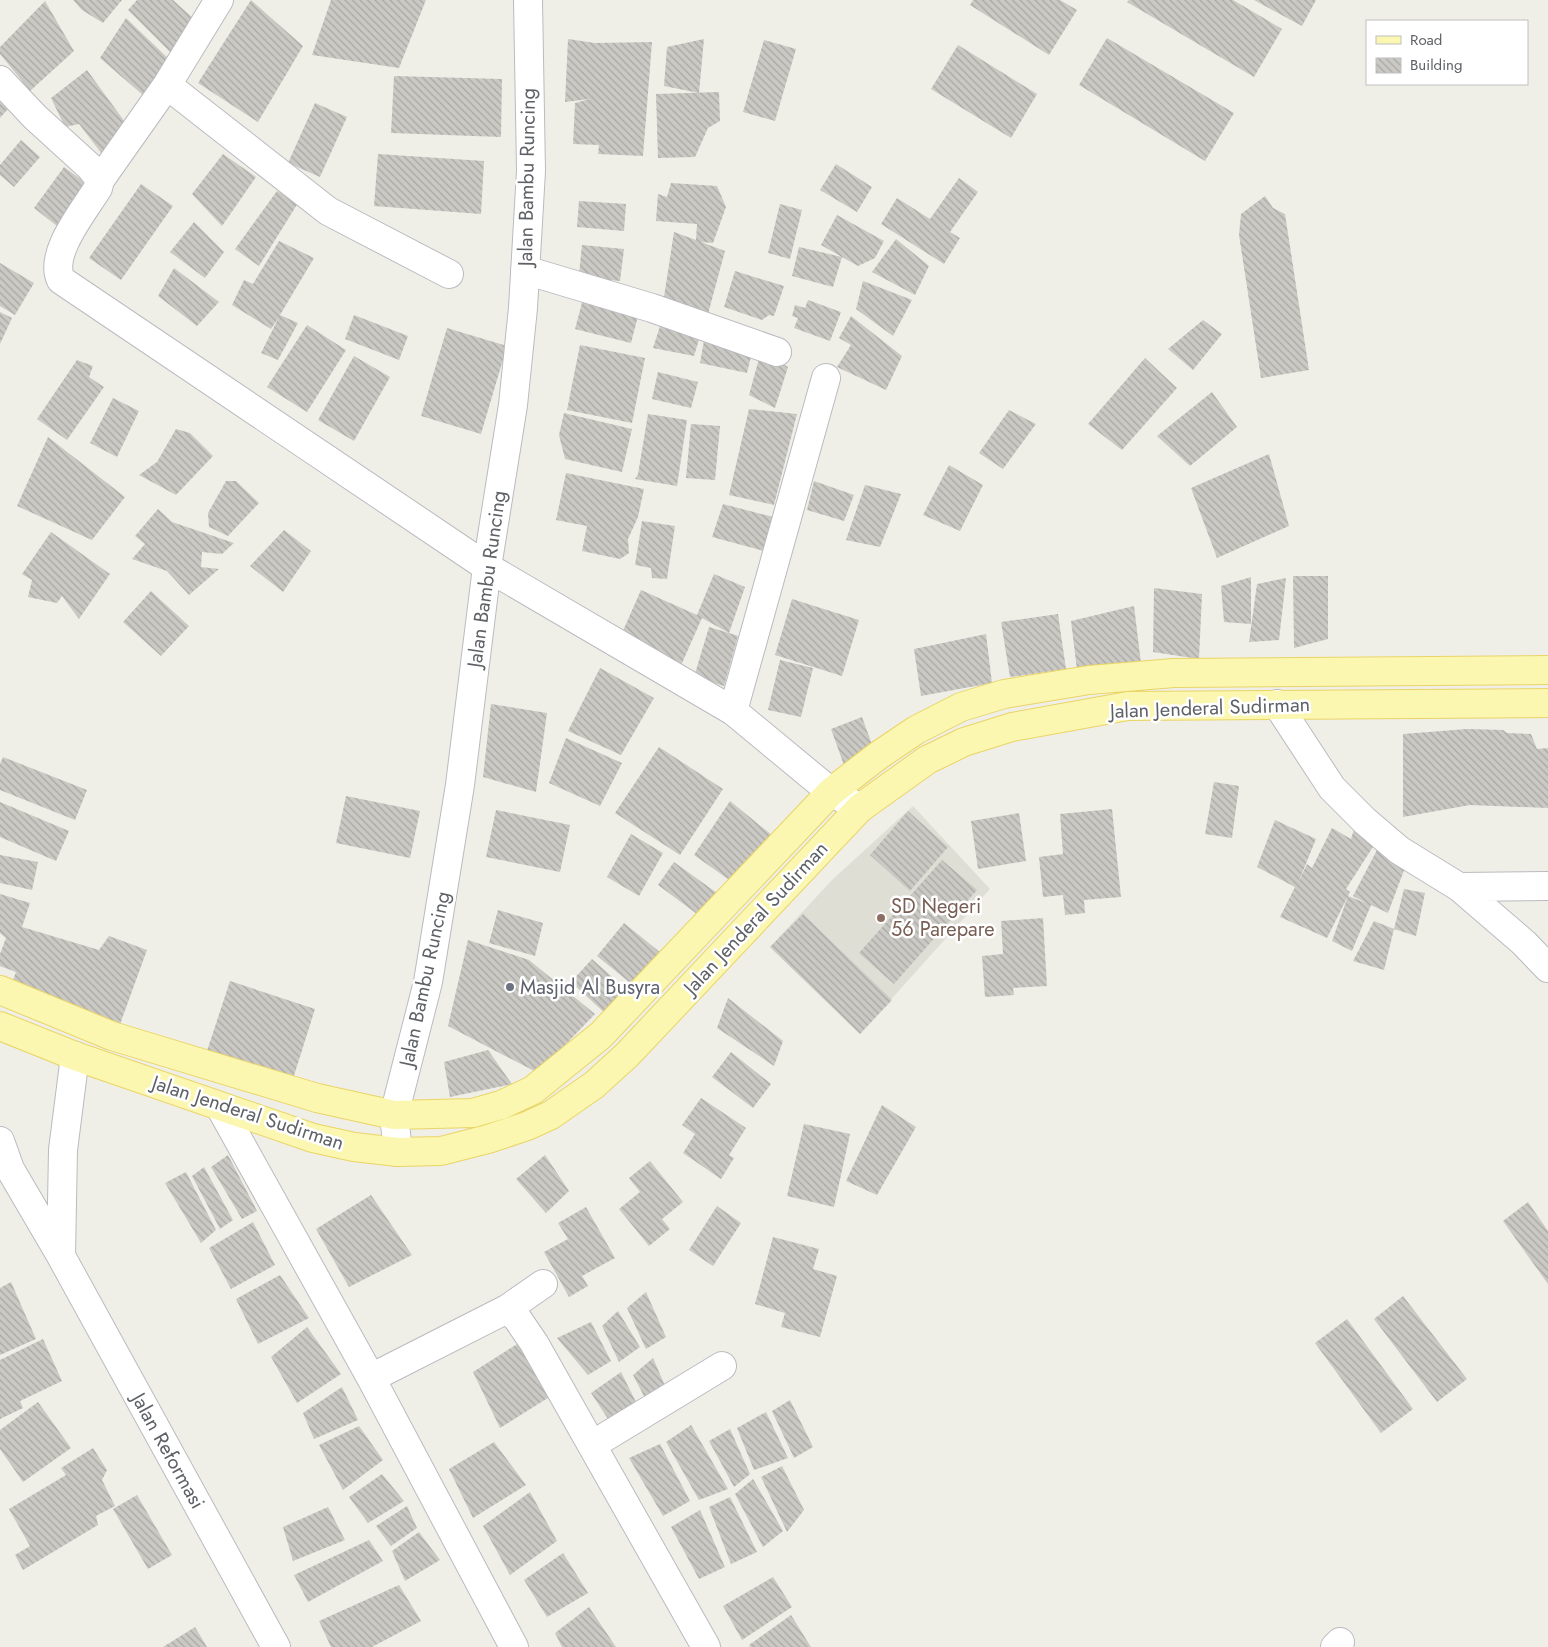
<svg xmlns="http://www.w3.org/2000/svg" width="1548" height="1647" font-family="Jost,sans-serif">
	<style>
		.education { fill: #dfded5 }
		.building { fill: url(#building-back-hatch) }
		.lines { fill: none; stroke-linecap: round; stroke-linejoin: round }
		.minor-casing { stroke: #b9bbc0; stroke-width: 30 }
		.major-casing { stroke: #ead466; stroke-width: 30 }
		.minor { stroke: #fff; stroke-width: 28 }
		.major { stroke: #fbf7b1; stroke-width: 28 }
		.education-dot { fill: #8d6e63; stroke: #fff; stroke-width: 2 }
		.worship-dot { fill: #6b7280; stroke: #fff; stroke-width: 2 }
		.labels { text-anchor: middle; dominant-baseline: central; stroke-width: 5; stroke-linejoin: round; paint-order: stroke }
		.street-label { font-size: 20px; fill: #5e6166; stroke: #fff }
		.education-label { font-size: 20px; fill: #785e54; stroke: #fff; text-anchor: start }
		.worship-label { font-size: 20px; fill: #5b616d; stroke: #fff; text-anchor: start }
	</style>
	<defs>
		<pattern id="building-back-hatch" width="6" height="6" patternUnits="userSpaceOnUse" patternTransform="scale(1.25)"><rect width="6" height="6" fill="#cbc9c4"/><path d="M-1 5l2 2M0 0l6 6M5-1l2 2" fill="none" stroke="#a8a7a3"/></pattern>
	</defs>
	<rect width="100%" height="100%" fill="#f0efe7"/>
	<path class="education" d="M913 806 990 889 860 1034 770 947 831 881Z"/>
	<path class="building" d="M73 0H122L103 23 82 10Z
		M137 0H173L195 20 171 53 128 10Z
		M251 0 303 46 258 122 198 83Z
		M331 0H426L399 68 312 55Z
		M973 0H1060L1077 10 1049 55 970 5Z
		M1129 0H1233L1282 29 1254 77 1127 2Z
		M1254 0H1316L1302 26Z
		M45 1 74 51 30 91 0 54V47Z
		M126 18 172 62 144 96 100 58Z
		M1107 38 1234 113 1205 161 1079 85Z
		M568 39 595 43 652 42 643 156 598 154 599 145 573 144 575 103 590 99 565 102Z
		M704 39 699 93 664 86 667 47Z
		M764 40 796 49 775 121 743 112Z
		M958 45 1037 94 1011 138 931 89Z
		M87 70 133 133 102 154 79 124 65 127 51 98Z
		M394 76 502 79 501 137 391 133Z
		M719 92 720 121 708 128 695 157 658 158 656 94Z
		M0 102 8 109 0 118Z
		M315 103 347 117 320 177 288 163Z
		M21 140 40 157 14 187 0 175V165Z
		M223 154 256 177 222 226 192 194Z
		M378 154 484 161 481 214 374 206Z
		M836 164 872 187 857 212 820 190Z
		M64 167 93 188 62 230 34 208Z
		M959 178 978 192 950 232 960 238 944 264 881 224 897 198 930 219Z
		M671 183 717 186 726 207 713 243 701 242 725 251 708 314 664 297 674 232 696 240 697 224 656 221 658 194 667 197Z
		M141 184 173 206 121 280 89 258Z
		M277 191 298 203 259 266 235 249Z
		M1265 196 1273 208 1285 214 1309 370 1261 378 1239 235 1241 214Z
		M579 201 626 204 624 231 577 227Z
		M780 204 802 210 790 259 768 253Z
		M837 215 884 241 875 258 858 266 842 257 833 287 792 276 799 247 842 257 821 245Z
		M194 222 224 252 205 278 170 252Z
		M896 239 929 266 915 295 872 272Z
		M279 241 314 258 280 315 298 323 278 360 261 353 279 317 271 329 232 305 244 280 253 284Z
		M582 245 624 249 620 281 589 278 581 271 579 274Z
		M0 263 34 283 15 315 0 306Z
		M174 268 219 302 197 326 158 296Z
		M735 271 784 286 774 316 769 315 762 320 724 307Z
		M863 281 912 300 893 336 856 309Z
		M583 299 639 312 631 343 575 329Z
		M808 300 841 312 830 341 794 328 798 318 792 316 795 305 805 308Z
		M0 312 12 318 0 344Z
		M354 315 408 336 399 360 345 339Z
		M851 316 902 356 886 390 837 367 851 345 839 338Z
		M662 320 701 333 694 356 653 348Z
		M1203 320 1222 334 1193 370 1168 349Z
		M307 325 346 350 307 412 267 387Z
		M447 328 507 346 481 434 421 416Z
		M705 335 753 348 747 373 700 363Z
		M580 345 645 358 632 423 567 410Z
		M761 351 788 367 775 408 749 395Z
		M354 356 390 377 354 441 318 420Z
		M1145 358 1177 388 1122 450 1088 424Z
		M77 360 93 366 89 377 104 387 67 440 37 419Z
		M658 372 698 382 691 408 652 399Z
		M1212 392 1237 427 1190 466 1157 436Z
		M113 398 139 411 117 457 90 443Z
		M749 409 797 414 774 505 729 495Z
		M1009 410 1036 424 1003 469 979 453Z
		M564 413 632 429 622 472 565 459 559 435Z
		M648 414 687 420 677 486 635 479 638 474Z
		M691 424 720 426 715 480 686 478Z
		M176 429 190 433 213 456 176 495 139 475 157 462Z
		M48 437 125 497 92 540 17 506Z
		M1269 454 1289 526 1217 558 1191 488Z
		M949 465 983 485 960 531 923 515Z
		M566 473 644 489 638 517 628 539 629 553 620 559 582 551 587 526 556 520Z
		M226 481H236L259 503 228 536 209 527 208 513Z
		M814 481 854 495 844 521 807 510Z
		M865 485 901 494 880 547 846 540Z
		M723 504 777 518 764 551 712 537Z
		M158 509 172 522 234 543 222 554 202 552 201 567 219 569 189 595 167 571 132 559 145 544 135 536Z
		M642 521 675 526 667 579 652 578 651 568 635 565Z
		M284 530 311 551 283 592 250 566Z
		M51 532 110 574 79 619 62 596 57 603 28 597 32 580 22 574Z
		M714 574 745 587 729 633 738 636 724 686 694 677 709 627 729 633 702 618 679 670 618 642 641 590 697 615Z
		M1293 576H1328V639L1294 648Z
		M1251 577V624L1224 622 1221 586Z
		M1286 578 1279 640 1249 642 1257 584Z
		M1154 588 1202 594 1199 659 1153 652Z
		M151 591 189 626 161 656 123 622Z
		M792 599 859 620 842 676 775 655Z
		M1134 606 1141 663 1077 670 1071 621Z
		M1058 614 1066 669 1010 677 1001 622Z
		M986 634 992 683 921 696 914 649Z
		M780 660 813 668 801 717 768 710Z
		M600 668 654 698 621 755 568 731Z
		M491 704 547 713 536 792 483 777Z
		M862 717 874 750 846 771 831 729Z
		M1467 729 1503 730 1507 733 1531 734 1537 749 1548 748V808L1470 805 1403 817V734Z
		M566 738 622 763 600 806 549 783Z
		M659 747 723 789 680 855 615 813Z
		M3 757 87 790 75 820 0 790V764Z
		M1214 782 1239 786 1232 838 1205 834Z
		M346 796 420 811 410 858 336 843Z
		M730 801 773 836 735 884 694 855Z
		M0 802 69 831 56 861 0 837Z
		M1112 809 1121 897 1084 900 1085 913 1065 915 1063 895 1043 897 1039 857 1063 854 1060 814Z
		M496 810 570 825 560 872 486 857Z
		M908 811 948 847 910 891 870 855Z
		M1019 813 1026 861 978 869 971 821Z
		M1275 820 1316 839 1298 883 1307 864 1312 868 1332 828 1351 839 1355 826 1378 839 1346 889 1350 892 1348 896 1366 903 1353 896 1378 848 1409 857 1388 913 1371 905 1352 951 1332 941 1348 896 1327 938 1280 917 1295 887 1257 867Z
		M631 834 663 853 639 896 607 877Z
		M0 855 38 862 32 890 0 883Z
		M942 860 977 890 894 984 859 953Z
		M674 862 717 893 701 917 658 885Z
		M1404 889 1425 893 1416 936 1394 929Z
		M0 894 30 903 22 927 99 950 109 936 147 950 119 1027 10 988 16 972 0 966V954L6 938 0 933Z
		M498 910 543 923 535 956 489 943Z
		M803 914 892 1000 860 1034 770 947Z
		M1043 918 1047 986 1013 988 1014 995 985 997 982 956 1003 954 1001 921Z
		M1374 921 1394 929 1384 970 1353 961Z
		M624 923 666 957 639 990 597 956Z
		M468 940 529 960 595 1014 538 1073 448 1026Z
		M592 959 628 991 607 1015 571 982Z
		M230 981 315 1009 292 1082 206 1054Z
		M728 998 783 1041 774 1066 717 1028Z
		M488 1050 512 1084 450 1097 444 1062Z
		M731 1052 771 1084 753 1108 712 1077Z
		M701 1098 746 1128 729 1155 734 1158 721 1179 683 1153 695 1134 682 1125Z
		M882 1105 916 1127 877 1195 846 1181Z
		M804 1124 850 1134 834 1207 787 1196Z
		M228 1155 257 1211 242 1219 211 1167Z
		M545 1155 569 1191 546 1213 516 1179Z
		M650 1161 683 1202 662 1219 670 1229 649 1246 619 1209 640 1192 629 1178Z
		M204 1167 233 1220 220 1229 192 1176Z
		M186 1172 216 1230 201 1243 165 1183Z
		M371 1195 412 1255 349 1287 316 1229Z
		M1528 1202 1548 1231V1284L1503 1221Z
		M717 1206 741 1223 713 1266 689 1250Z
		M586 1207 615 1258 582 1276 588 1286 569 1297 544 1252 568 1239 558 1223Z
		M253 1222 275 1265 231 1289 209 1248Z
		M773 1237 819 1249 813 1269 837 1276 820 1337 781 1327 785 1313 755 1304Z
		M280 1275 309 1318 258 1344 236 1299Z
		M11 1282 36 1339 0 1355V1288Z
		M646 1292 666 1337 646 1349 627 1308Z
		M1403 1296 1467 1379 1437 1402 1374 1319Z
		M618 1311 640 1347 619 1362 602 1326Z
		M1347 1319 1413 1409 1381 1433 1315 1343Z
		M591 1322 611 1361 588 1375 557 1338Z
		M307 1327 341 1374 297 1403 271 1357Z
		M43 1339 62 1381 20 1401 23 1408 0 1419V1360Z
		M522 1341 551 1396 500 1428 473 1372Z
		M653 1358 666 1388 647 1402 633 1375Z
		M621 1372 639 1408 612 1425 591 1393Z
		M342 1387 358 1420 314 1439 303 1413Z
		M790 1400 813 1447 794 1458 772 1411Z
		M38 1402 71 1448 23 1482 0 1449V1430Z
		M766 1412 788 1458 754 1470 737 1428Z
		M691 1425 728 1489 699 1500 666 1442Z
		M359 1426 383 1460 343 1490 319 1445Z
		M730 1429 750 1474 734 1487 709 1441Z
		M494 1442 526 1485 473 1518 449 1469Z
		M660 1444 690 1501 663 1516 629 1458Z
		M93 1448 107 1470 102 1480 115 1506 96 1516 98 1525 23 1570 15 1555 30 1546 9 1509 66 1475 61 1468Z
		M782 1466 804 1510 787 1532 761 1477Z
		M382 1474 404 1501 368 1523 349 1497Z
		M753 1479 783 1531 763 1547 735 1494Z
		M530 1492 557 1541 510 1575 483 1526Z
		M137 1495 172 1555 148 1569 113 1509Z
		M730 1497 757 1552 731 1564 709 1507Z
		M407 1506 417 1528 391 1546 376 1526Z
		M328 1507 345 1540 293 1561 283 1527Z
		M700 1510 725 1567 699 1579 671 1527Z
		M419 1532 440 1560 405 1581 392 1551Z
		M369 1540 383 1561 308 1602 294 1575Z
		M563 1553 588 1593 547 1617 524 1580Z
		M773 1577 792 1607 742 1640 723 1606Z
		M399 1585 421 1621 372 1647H331L319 1621Z
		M589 1607 616 1647H562L555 1633Z
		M791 1615 811 1647H750L749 1645Z
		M195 1627 207 1647H163Z"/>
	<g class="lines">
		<defs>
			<path id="minor" d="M219 0 167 85 100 180 98 188C84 211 48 254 61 280L487 567 733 711 831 792 860 808
				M0 80 35 117 91 168 100 180
				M167 85 328 211 449 274
				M525 270 652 308 777 352
				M1277 704 1332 788 1365 821 1399 850 1459 887 1524 943 1548 968
				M733 711 826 378
				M1459 887 1548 886
				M220 1107 371 1378 514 1647
				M0 1141 10 1169 61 1256 276 1647
				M398 1152 394 1115 428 982 460 785 487 567 513 405 523 308 531 171 528 0
				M61 1256 63 1150 75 1056
				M507 1309 543 1284
				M371 1378 507 1309 517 1318 534 1343 706 1647
				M592 1445 722 1366
				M1335 1647 1340 1642"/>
			<path id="major" d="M0 990 112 1036 317 1098 394 1115 473 1113 501 1105 533 1090 601 1035 831 792 879 755 916 730 961 707 1004 694 1089 680 1174 673 1548 670
				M0 1026 75 1056 313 1138 354 1147 398 1152 441 1151 488 1139 527 1126 551 1115 594 1085 627 1055 860 808 927 760 964 742 1012 727 1128 706 1548 703"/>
		</defs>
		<use href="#minor" class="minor-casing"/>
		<use href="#major" class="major-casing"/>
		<use href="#minor" class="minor"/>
		<use href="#major" class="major"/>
	</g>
	<circle class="education-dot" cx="881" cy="918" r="5"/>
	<circle class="worship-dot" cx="510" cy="987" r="5"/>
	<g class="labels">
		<g class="street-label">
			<text transform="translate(527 177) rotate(-89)">Jalan Bambu Runcing</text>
			<text transform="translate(487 579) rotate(-82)">Jalan Bambu Runcing</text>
			<text transform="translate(1210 708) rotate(-2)">Jalan Jenderal Sudirman</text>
			<text transform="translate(756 918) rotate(-47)">Jalan Jenderal Sudirman</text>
			<text transform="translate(425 979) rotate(-78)">Jalan Bambu Runcing</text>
			<text transform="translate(248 1113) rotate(18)">Jalan Jenderal Sudirman</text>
			<text transform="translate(168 1451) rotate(61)">Jalan Reformasi</text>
		</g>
		<g class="education-label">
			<text x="891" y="906">SD Negeri<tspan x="891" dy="23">56 Parepare</tspan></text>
		</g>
		<g class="worship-label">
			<text x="520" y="987">Masjid Al Busyra</text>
		</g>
	</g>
	<rect x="1366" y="20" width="162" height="65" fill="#ffffff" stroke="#bfc0c2"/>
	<rect x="1376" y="36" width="25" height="8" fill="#fbf7b1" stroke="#bfc0c2"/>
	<text x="1410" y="45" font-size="15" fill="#5e6166">Road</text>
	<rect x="1376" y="58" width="25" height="15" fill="url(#building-back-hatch)" stroke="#bfc0c2"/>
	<text x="1410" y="70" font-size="15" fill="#5e6166">Building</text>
</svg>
